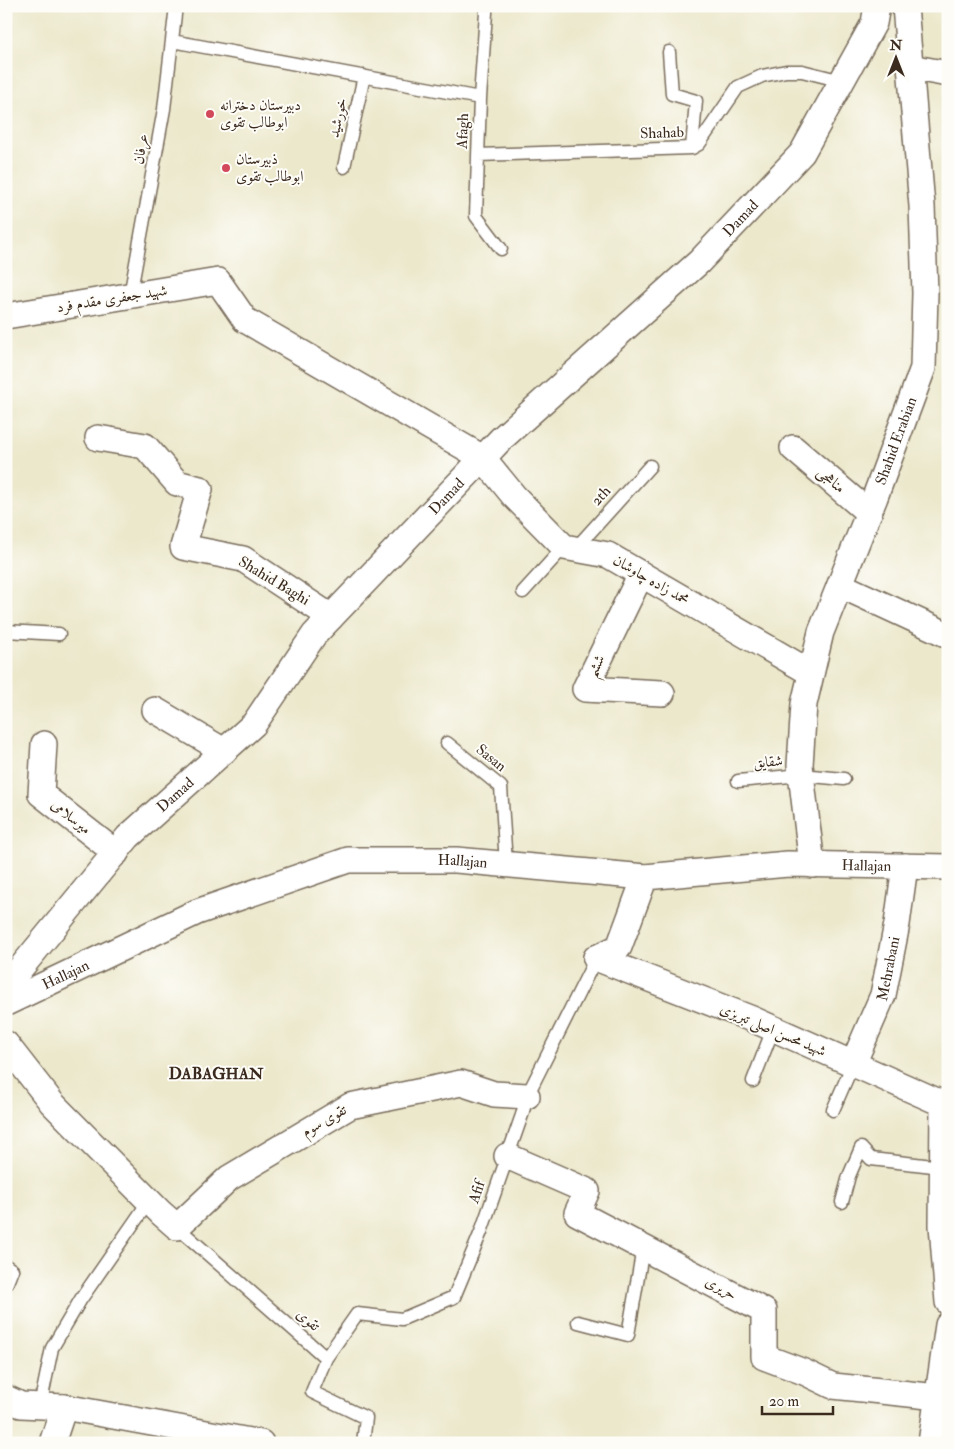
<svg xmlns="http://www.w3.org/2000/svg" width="954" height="1449" font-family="'IM FELL Double Pica',Amiri,serif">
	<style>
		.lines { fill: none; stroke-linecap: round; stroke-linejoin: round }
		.lane-casing { stroke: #796c5b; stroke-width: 15 }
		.street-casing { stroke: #796c5b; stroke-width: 28 }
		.lane { stroke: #fff; stroke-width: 12 }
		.street { stroke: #fff; stroke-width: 25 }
		.poi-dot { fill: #d1495b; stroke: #fdfcf7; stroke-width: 2 }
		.labels { text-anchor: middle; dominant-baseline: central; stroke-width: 4; stroke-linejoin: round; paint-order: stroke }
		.poi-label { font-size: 15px; fill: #3b2a1e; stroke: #fdfcf7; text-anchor: start }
		.street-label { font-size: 15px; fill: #3b2a1e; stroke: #fdfcf7 }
		.neighbourhood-label { font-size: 16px; font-weight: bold; fill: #3b2a1e; stroke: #fdfcf7 }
	</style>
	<rect width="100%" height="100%" fill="#fdfcf7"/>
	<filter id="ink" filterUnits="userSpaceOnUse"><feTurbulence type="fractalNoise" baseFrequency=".02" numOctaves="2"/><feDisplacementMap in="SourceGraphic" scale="10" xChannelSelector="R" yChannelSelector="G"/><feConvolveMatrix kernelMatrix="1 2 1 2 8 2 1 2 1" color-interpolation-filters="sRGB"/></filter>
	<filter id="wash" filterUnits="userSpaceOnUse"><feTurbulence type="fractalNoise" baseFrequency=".0096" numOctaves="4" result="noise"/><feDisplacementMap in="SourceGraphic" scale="20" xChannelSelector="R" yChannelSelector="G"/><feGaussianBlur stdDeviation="1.12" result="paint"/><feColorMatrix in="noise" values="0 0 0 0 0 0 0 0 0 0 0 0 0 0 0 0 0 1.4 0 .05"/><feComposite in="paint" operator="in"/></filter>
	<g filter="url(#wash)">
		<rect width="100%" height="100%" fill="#ece8cc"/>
	</g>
	<g filter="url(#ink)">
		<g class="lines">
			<defs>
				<path id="lane" d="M486 6V13L480 98 476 216 501 249
					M172 41 480 98
					M669 52 672 94 696 101 692 148
					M478 155 692 148 699 144 738 87 762 76 786 71H802L842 81
					M344 167 364 76
					M130 296 164 109 176 6
					M575 549 650 466
					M523 592 564 547
					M6 631 59 634
					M447 743 501 787 506 864
					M738 781 801 775 844 779
					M753 1081 773 1029
					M833 1110 853 1064
					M842 1202 849 1176 861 1148 871 1159 942 1167
					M177 1227 326 1358
					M6 1266 12 1270 6 1285
					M578 1322 628 1335 643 1248
					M40 1406 52 1348 81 1299 149 1201
					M363 1443 366 1418 312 1392 326 1358 357 1314 402 1319 454 1297 481 1232 522 1115 527 1096 596 958"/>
				<g id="street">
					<path d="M910 67 948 74"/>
					<path d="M6 316 218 281 245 320 483 458 514 496 564 547 608 555 811 673"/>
					<path d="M98 438 145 446 177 483 200 489 183 547 243 559 331 617"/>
					<path d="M793 448 869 513"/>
					<path d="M641 574 585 689 662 693"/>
					<path d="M840 585 948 635"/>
					<path d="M155 710 224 751"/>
					<path d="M44 744 41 794 116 853"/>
					<path id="s1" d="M812 865 800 765 804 704 821 632 875 497 923 368 925 293 922 206 905 6"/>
					<path d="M596 958 752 1019 948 1106"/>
					<path d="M596 958 619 947 645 877"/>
					<path id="s2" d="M6 986 128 837 254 724 314 635 483 458 501 439 699 262 802 153 874 23 877 6"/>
					<path id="s3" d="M6 1003 197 912 348 860H456L645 877 788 864 948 867"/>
					<path d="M6 1044 52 1103 161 1213 177 1227 229 1178 350 1106 461 1083 494 1094 527 1096"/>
					<path id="s4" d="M853 1064 883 995 897 924 905 866"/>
					<path d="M943 1104 942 1225 948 1302"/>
					<path d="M507 1156 587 1191 577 1213 764 1311V1357L804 1372 833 1386 938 1397"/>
					<path d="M6 1398 21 1405 64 1407 261 1443"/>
					<path d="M52 1443 64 1407"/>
					<path d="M931 1443 948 1325"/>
				</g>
			</defs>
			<use href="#lane" class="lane-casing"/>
			<use href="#street" class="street-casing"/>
			<use href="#lane" class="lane"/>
			<use href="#street" class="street"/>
		</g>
	</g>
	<g class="poi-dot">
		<circle cx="210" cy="114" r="5"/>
		<circle cx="226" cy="168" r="5"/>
	</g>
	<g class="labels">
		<g class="poi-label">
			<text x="220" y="105">دبیرستان دخترانه<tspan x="220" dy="17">ابوطالب تقوی</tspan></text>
			<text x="236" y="159">ذبیرستان<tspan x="236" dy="17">ابوطالب تقوی</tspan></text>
		</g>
		<g class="street-label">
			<text transform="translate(338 118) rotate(-78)">خورشید</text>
			<text transform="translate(463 131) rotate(-88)">Afagh</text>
			<text transform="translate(662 133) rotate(-2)">Shahab</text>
			<text transform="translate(141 149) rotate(-80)">عرفان</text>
			<text stroke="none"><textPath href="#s2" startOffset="1066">Damad</textPath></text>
			<text transform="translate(112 299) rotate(-9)">شهید جعفری مقدم فرد</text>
			<text stroke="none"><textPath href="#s1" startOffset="441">Shahid Erabian</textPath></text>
			<text transform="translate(831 480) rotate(41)">مناهجی</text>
			<text stroke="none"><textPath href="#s2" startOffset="661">Damad</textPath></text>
			<text transform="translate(601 496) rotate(-48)">2th</text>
			<text transform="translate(651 580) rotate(30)">محمد زاده چاوشان</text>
			<text transform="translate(274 581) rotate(31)">Shahid Baghi</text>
			<text transform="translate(596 666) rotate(-64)">ششم</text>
			<text transform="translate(491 758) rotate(39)">Sasan</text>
			<text transform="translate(768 762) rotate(-5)">شقایق</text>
			<text stroke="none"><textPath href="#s2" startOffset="256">Damad</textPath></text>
			<text transform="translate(71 817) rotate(39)">میرسلامی</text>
			<text stroke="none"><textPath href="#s3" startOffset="486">Hallajan</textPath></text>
			<text stroke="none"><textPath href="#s3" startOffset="891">Hallajan</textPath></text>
			<text stroke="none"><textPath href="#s4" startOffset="102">Mehrabani</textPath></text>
			<text stroke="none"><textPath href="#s3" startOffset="66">Hallajan</textPath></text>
			<text transform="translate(773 1030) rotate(23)">شهید محسن اصلی تبریزی</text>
			<text transform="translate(324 1121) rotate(-30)">تقوی سوم</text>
			<text transform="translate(477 1192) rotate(-71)">Afif</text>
			<text transform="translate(721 1288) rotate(28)">حریری</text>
			<text transform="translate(308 1320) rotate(41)">تقوی</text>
		</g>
		<g class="neighbourhood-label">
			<text x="216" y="1074">DABAGHAN</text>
		</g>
	</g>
	<rect width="954" height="1449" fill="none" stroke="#fdfcf7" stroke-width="25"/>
	<g transform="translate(896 58)" stroke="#fdfcf7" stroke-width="4" paint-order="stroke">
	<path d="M0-4L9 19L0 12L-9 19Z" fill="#3b2a1e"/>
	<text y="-8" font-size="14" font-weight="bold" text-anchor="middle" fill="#3b2a1e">N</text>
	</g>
	<path d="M762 1406v8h71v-8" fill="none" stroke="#3b2a1e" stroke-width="2.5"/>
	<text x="769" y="1406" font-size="15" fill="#3b2a1e" stroke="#fdfcf7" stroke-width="4" paint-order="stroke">20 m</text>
</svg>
